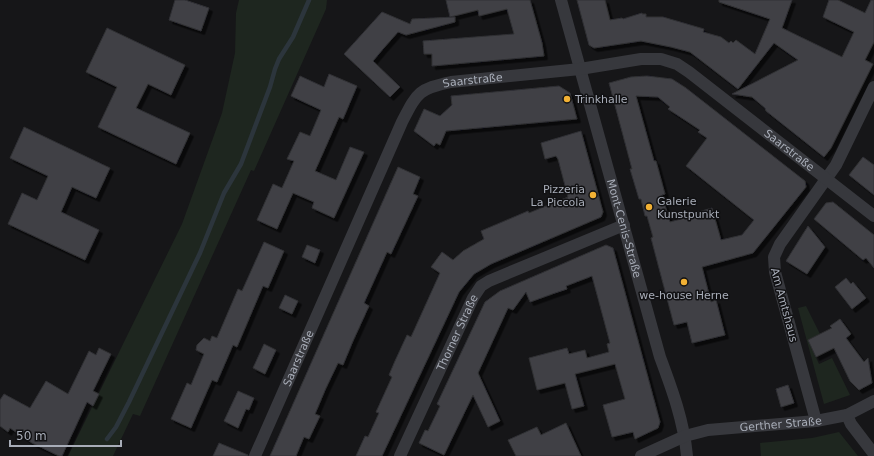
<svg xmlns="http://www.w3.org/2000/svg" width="874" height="456" font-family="'DejaVu Sans',sans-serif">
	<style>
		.green { fill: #1e261f }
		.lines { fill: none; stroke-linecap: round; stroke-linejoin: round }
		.stream { stroke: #2c353c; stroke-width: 4.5 }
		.building { fill: #404145; stroke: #303034; fill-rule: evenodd; filter: url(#shadow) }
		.minor { stroke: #37383d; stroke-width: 12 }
		.poi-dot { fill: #f2b134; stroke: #111113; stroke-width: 1.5 }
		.labels { text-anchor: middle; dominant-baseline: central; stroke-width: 3; stroke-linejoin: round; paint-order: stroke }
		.street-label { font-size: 11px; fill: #a8adb8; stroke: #111113 }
		.poi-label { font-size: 11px; fill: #a8adb8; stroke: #111113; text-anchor: start }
	</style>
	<defs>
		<filter id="shadow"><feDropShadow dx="3.5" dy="3.5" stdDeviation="0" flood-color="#0009"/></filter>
	</defs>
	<rect width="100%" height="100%" fill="#161618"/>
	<path class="green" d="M239 0H327L326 9 254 171 251 170 140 416 133 414 113 456H68L182 224 222 113 235 53 236 13Z
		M806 306 820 334 808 340 819 364 832 358 850 395 824 404 798 308Z
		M839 432 858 456H761L760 443 812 438Z"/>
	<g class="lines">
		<path class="stream" d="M107 439 116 427 129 402 200 253 224 193 241 164 270 87 275 69 279 59 293 37 309 0"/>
	</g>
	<path class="building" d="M175 0H185L209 8 201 31 169 20Z
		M446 0H530L542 43 544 56 432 66V54H424L423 41 514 34 507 9 479 16 478 10 450 17Z
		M577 0H605L610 20 622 18 623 19 642 13V14H646V17H663L704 29 703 32 721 37 729 43 731 41 733 43 736 40 755 54 770 19 719 2V0H792L782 28 842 57 854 32 823 17 829 0H838L865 13 871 0H874V42L865 60 873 64 831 148 824 157 766 111 765 108 752 97 732 94 798 60 774 43 738 89 690 52 671 47 641 41 594 48 589 45Z
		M382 12 410 24 412 19 455 17V22L406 35 398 32 383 49 373 61 400 87 390 97 344 54Z
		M107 28 185 65 171 95 148 84 136 108 190 133 176 164 98 127 117 87 86 72Z
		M329 74 357 86 343 119 339 117 315 171 336 180 350 147 364 152 334 218 312 208 314 202 293 193 277 229 257 220 273 184 282 188 294 161 287 159 300 132 310 136 321 110 291 96 300 76 324 87Z
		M647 76 672 79 686 88 805 181 806 187 753 253 702 267 711 302 716 300 725 335 692 343 687 322 674 325 651 238 653 237 647 216H645L641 199H639L630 169H632L609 83 631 77ZM636 96 658 97 670 107 668 109 700 130 698 132 707 138 686 166 754 220 742 235 721 240 712 208 695 213 696 215 670 222 662 195 665 194 656 161H654Z
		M559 86 570 93 577 119 446 131 440 145 436 143 434 146 414 131 424 109 440 116 452 105 451 96Z
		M24 127 110 168 96 198 72 187 61 212 99 230 85 260 8 224 22 193 37 200 48 176 10 158Z
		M581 131 603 212 601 217 491 264 474 274 459 292 382 456H356L365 436 368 437 379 413 376 412 392 377 389 375 395 361 407 335 411 337 440 273 431 267 442 252 453 260 463 251 484 239 481 231 528 211 529 213 568 197 558 159 556 156 545 159 541 143Z
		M863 157 874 165V195L849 175Z
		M398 167 420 177 413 194 418 196 391 254 387 252 364 303 369 306 353 341 343 365 338 363 326 388 315 414 320 416 309 439 304 437 296 456H270Z
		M833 202 874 235V268L866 258 863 260 814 219 826 203Z
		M808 226 825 247 807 274 786 261Z
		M264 242 284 251 268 288 263 286 237 347 233 345 217 382 212 380 191 428 171 419 187 383 191 385 204 354 196 350 197 345 204 338 210 341 212 336 217 338 238 289 242 291Z
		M307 245 320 250 315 263 302 257Z
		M606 245 613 248 660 422 658 428 635 439 633 432 612 437 603 405 625 399 615 364 575 374 584 406 572 409 565 383 537 390 529 358 567 348 569 354 585 350 587 358 609 352 607 344 610 343 592 276 566 286 567 289 555 293 530 302 526 292 513 310 508 308 478 373 500 421 488 427 473 395 444 455 419 443 425 430 428 431 440 406 437 404 485 302 500 291Z
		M846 278 851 284 853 282 866 298 852 309 835 287Z
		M285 295 298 301 292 314 279 308Z
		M840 319 851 334 846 338 864 362 868 358 872 383 859 390 850 381 834 348 816 357 808 340 832 328 830 326Z
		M264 344 276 350 265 374 253 368Z
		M99 348 111 354 93 391 99 394 93 406 87 402 62 456H59L32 443 10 428 8 432 0 426V400L4 394 30 408 46 381 68 394 89 351 96 355Z
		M788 385 794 403 781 407 776 389Z
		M238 391 254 398 249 410 246 409 238 428 224 421Z
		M566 423 581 456H516L508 440 537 427 541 435Z
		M219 443 248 455V456H213Z"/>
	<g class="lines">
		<g class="minor">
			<path id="s1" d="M561 0 660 357C672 389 684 422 687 456"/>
			<path d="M847 415 851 424 874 454"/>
			<path d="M816 421 775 272 774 257 780 244 836 165 874 87"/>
			<path id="s2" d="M255 456 402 122C417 93 418 89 451 82L580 69 641 59H661L677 64 689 72 874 216"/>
			<path id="s3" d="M400 456 473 298 481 286 489 281 624 225"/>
			<path id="s4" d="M641 456 685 436 708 430 816 421 847 415 874 401"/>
		</g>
	</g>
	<g class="poi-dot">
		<circle cx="567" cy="99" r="4"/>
		<circle cx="593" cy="195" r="4"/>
		<circle cx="649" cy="207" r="4"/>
		<circle cx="684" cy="282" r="4"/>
	</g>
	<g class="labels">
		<g class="street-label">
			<text stroke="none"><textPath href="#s2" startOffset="454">Saarstraße</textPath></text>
			<text stroke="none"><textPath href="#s2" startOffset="802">Saarstraße</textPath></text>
			<text stroke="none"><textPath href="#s1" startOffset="237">Mont-Cenis-Straße</textPath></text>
			<text transform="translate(784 305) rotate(75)">Am Amtshaus</text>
			<text stroke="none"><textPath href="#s3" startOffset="136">Thorner Straße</textPath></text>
			<text stroke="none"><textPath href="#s2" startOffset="107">Saarstraße</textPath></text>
			<text stroke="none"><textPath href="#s4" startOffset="145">Gerther Straße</textPath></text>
		</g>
		<g class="poi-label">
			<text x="575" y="99">Trinkhalle</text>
			<text x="585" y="189" text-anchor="end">Pizzeria<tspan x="585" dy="13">La Piccola</tspan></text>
			<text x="657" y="201">Galerie<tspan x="657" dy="13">Kunstpunkt</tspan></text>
			<text x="684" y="295" text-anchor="middle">we-house Herne</text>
		</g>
	</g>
	<path d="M10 440v6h111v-6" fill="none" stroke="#a8adb8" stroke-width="2"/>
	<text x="16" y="440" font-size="12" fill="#a8adb8" stroke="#111113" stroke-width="3" paint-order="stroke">50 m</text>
</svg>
